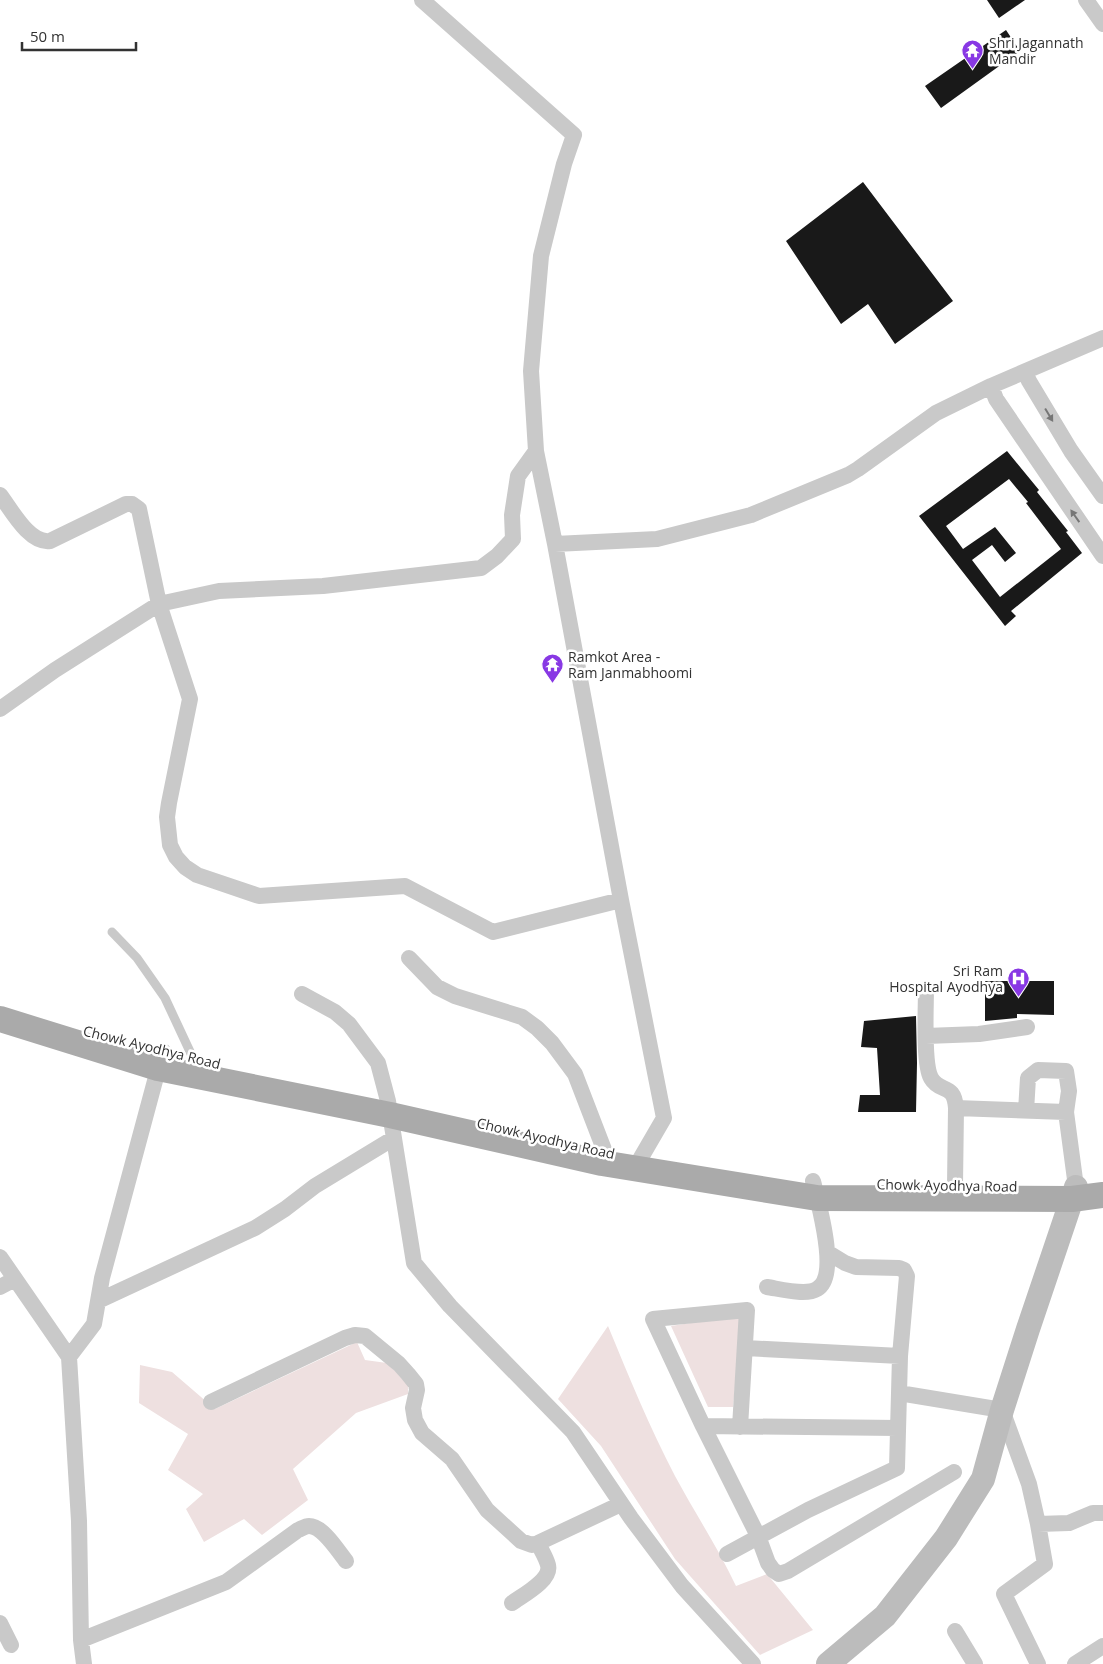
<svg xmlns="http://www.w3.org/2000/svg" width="1103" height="1664" font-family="'Open Sans',sans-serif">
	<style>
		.green { fill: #eee0e0 }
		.building { fill: #191919; fill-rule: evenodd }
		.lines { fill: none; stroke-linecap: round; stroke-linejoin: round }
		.lane { stroke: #c9c9c9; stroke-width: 9 }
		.street { stroke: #c9c9c9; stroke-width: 16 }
		.secondary { stroke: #bcbcbc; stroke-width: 24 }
		.primary { stroke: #aaa; stroke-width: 26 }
		.oneway { fill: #767676 }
		.labels { text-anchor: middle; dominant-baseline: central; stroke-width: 5; stroke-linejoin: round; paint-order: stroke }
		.poi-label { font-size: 14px; fill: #323232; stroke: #fff; text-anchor: start }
		.street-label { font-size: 14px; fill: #323232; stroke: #fff }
	</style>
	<rect width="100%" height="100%" fill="#fff"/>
	<path class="green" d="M742 1315 733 1407H708L671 1326Z
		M608 1326C629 1377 650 1428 675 1476 695 1513 718 1548 736 1586L767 1574 813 1630 760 1655 675 1559 601 1446 558 1399Z
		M357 1342 365 1360 387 1363 408 1384V1394L356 1413 293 1469 308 1500 262 1535 244 1519 204 1542 186 1509 203 1494 168 1470 188 1434 139 1403 140 1365 172 1372 215 1409Z"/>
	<path class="building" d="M987 0H1025L999 18Z
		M1006 30 1020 51 941 108 925 86Z
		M863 182 953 301 895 344 868 304 841 324 786 241Z
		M1007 451 1039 490 1037 492 1068 531 1066 532 1082 553 1011 611 1016 616 1005 626 919 516ZM1009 479 1028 502 1026 503 1061 549 1000 597 972 560 992 545 1005 562 1016 553 995 527 963 549 946 526Z
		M985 981H1054V1015L1017 1014V1018L985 1021Z
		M916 1016 917 1063 916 1112H858L860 1095H880L877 1048 861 1047 864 1021Z"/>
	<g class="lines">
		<path class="lane" d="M112 932 137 958 165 998 193 1058"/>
		<path class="street" d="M422 0 574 135 564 164 541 256 531 371 536 451 555 544 621 900 664 1118 639 1161
			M1086 0 1103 24
			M1025 372 1029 381 1071 451 1103 496
			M991 386 996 399 1103 556
			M0 495C11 509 29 544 50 541L126 504H132L139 509 159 604 190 699 169 803 167 817 170 845 176 857 185 867 197 875 259 896 405 886 493 932 621 900
			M555 544 657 539 751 515 848 475 858 469 936 413 991 386 1103 338
			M0 709 55 670 159 604 219 591 323 586 481 568 497 556 513 539 512 515 518 476 536 451
			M409 958 437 987 455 996 522 1017 537 1028 552 1043 575 1074 605 1152
			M926 989C926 1007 923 1064 931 1078 940 1094 954 1082 956 1108
			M302 994 335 1012 349 1024 378 1063 388 1101 414 1263 450 1306 573 1432 631 1518 682 1586 753 1664
			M926 1036 979 1034 1027 1027
			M1026 1111 1028 1078 1038 1070 1066 1071 1069 1091 1066 1112
			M955 1185 956 1108 1066 1112 1076 1187
			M0 1257 69 1357 94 1324 102 1278 163 1051
			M0 1287 15 1279
			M767 1287C780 1289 806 1296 817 1289 840 1276 818 1202 813 1181
			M98 1301 255 1228 285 1209 315 1186 394 1138
			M745 1348 900 1356
			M69 1357 79 1521 81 1640 84 1664
			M899 1393 1002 1410 1029 1484 1038 1524 1069 1523 1093 1513H1103
			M211 1402 345 1338 355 1335 365 1336 399 1364 408 1374 416 1384 417 1390 413 1408 415 1420 422 1433 452 1459 487 1510 521 1541 532 1545 538 1543 621 1504
			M703 1426 898 1428
			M740 1427 747 1310 653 1319 703 1426 758 1536 768 1563 773 1570 779 1574 788 1571 954 1472
			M727 1554 808 1510 897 1468 900 1356 907 1276 904 1270 899 1268 856 1267 845 1263 827 1252
			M512 1603C523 1595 552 1580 548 1565 546 1557 541 1550 538 1543
			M0 1623 11 1645
			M955 1631 975 1664
			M81 1640 226 1582 298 1530C301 1529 305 1526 309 1526 323 1526 338 1551 346 1561
			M1038 1664 1004 1594 1045 1564 1038 1524
			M1075 1664 1103 1646"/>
		<path class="secondary" d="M828 1664 885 1616 946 1538 983 1479 1002 1410 1028 1329 1076 1187"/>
		<path class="primary" d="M0 1019 158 1068 390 1115 602 1163 817 1198 1072 1199 1103 1195"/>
	</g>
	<defs><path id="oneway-solid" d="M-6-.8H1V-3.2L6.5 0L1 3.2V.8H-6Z" transform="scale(1.25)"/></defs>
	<g class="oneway">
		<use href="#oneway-solid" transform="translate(1049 415) rotate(59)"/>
		<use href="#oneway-solid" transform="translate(1075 516) rotate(-125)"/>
	</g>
	<defs>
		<symbol id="temple-pin" viewBox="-11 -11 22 30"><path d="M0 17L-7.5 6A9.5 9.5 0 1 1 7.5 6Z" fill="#8838e4" stroke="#fff"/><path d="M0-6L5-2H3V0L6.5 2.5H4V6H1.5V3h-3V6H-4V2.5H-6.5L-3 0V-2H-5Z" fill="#fff"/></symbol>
		<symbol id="hospital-pin" viewBox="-11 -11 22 30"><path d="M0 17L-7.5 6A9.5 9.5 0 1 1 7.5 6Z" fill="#8838e4" stroke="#fff"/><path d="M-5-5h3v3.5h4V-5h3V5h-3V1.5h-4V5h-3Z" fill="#fff"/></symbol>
	</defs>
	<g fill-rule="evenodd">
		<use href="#temple-pin" x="960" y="38" width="25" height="34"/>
		<use href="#temple-pin" x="540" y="652" width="25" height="34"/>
		<use href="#hospital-pin" x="1006" y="966" width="25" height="34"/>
	</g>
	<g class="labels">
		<g class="poi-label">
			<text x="989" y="42">Shri Jagannath<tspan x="989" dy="16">Mandir</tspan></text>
			<text x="568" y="656">Ramkot Area -<tspan x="568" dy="16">Ram Janmabhoomi</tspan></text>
			<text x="1003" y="970" text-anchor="end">Sri Ram<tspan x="1003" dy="16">Hospital Ayodhya</tspan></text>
		</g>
		<g class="street-label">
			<text transform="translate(152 1047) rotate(14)">Chowk Ayodhya Road</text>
			<text transform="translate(546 1138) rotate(13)">Chowk Ayodhya Road</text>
			<text transform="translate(947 1185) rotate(1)">Chowk Ayodhya Road</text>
		</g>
	</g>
	<path d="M22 42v8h114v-8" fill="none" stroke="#323232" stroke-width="2.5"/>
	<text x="30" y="42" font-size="15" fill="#323232" stroke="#ffffff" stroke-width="4" paint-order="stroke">50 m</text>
</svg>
